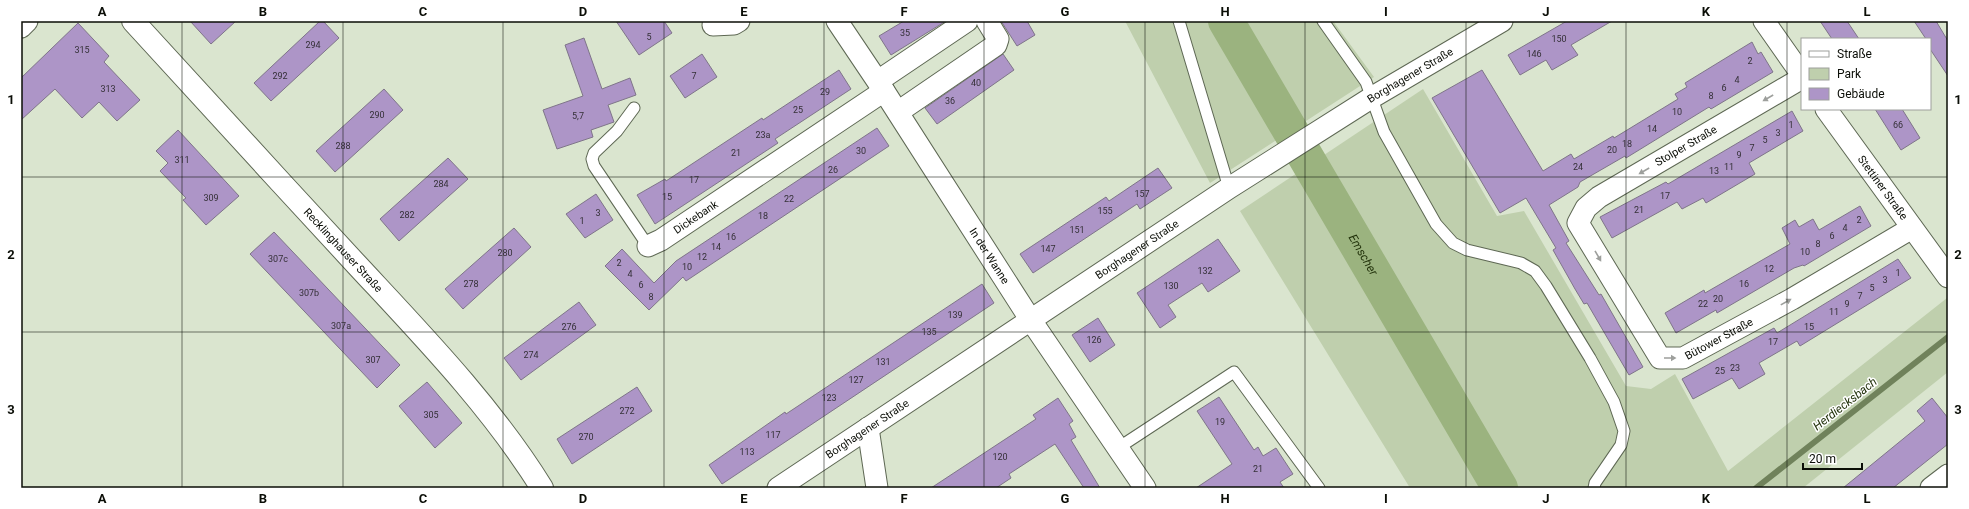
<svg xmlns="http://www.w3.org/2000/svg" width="1969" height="509" font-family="Roboto,sans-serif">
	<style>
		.green { fill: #bfcfad }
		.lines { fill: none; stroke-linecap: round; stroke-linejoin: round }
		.stream { stroke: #70825b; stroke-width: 6 }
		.river { stroke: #9bb37f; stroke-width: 36 }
		.building { fill: #ad95c7; stroke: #7f7589 }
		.service-casing { stroke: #5e6854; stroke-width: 13 }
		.minor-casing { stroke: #5e6854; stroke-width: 23 }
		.tertiary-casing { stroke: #5e6854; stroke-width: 24 }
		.service { stroke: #fff; stroke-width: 11 }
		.minor { stroke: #fff; stroke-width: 21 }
		.tertiary { stroke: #fff; stroke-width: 22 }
		.oneway { fill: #9d9f9c }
		.grid { fill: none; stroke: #0b0e07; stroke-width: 1; stroke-opacity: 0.55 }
		.labels { text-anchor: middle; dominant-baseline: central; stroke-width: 3; stroke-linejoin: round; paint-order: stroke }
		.number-label { font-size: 9px; fill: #343037 }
		.street-label { font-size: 11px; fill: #0b0e07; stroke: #fff }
		.water-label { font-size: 12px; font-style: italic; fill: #21310a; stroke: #fff }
		.neatline { fill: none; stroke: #0b0e07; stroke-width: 1.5 }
		.grid-label { font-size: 13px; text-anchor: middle; font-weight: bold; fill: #0b0e07 }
	</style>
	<rect width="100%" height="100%" fill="#dae5cf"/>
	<path class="green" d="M1125 21H1333L1374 77 1210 183Z
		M1423 89 1497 216 1524 211 1626 386 1651 389 1675 374 1728 471 1947 298 1948 372 1803 488H1410L1240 211Z"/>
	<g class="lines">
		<path class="stream" d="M1756 488 1948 337"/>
		<path class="river" id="s1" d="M1226 21 1500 488"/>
	</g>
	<path class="building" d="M190 21H236L211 44Z
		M320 21H323L339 38 271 101 254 83Z
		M616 21H664L672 33 639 55Z
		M904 21H946L891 55 879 36Z
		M1001 21H1027L1035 35 1017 46Z
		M1567 21H1612L1571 45 1578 55 1552 70 1546 60 1520 75 1508 55Z
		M1820 21H1847L1859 39H1832Z
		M1914 21H1936L1948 41V76L1930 49V39H1926Z
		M78 23 109 56 104 62 140 100 117 121 99 102 82 118 55 89 21 120V78Z
		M584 38 602 89 630 78 636 95 608 105 614 122 591 130 593 137 557 149 543 110 583 96 565 45Z
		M1752 42 1758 54 1761 52 1773 72 1711 109 1709 107 1626 158 1625 156 1580 182 1578 187 1549 205 1569 241 1566 243 1599 295 1601 294 1643 367 1629 375 1587 303 1584 304 1575 289 1553 250 1556 248 1526 198 1500 213 1432 98 1482 70 1543 171 1571 154 1574 159 1613 136 1614 138 1678 99 1675 94 1687 87 1685 83Z
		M702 54 717 77 685 98 670 76Z
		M1003 54 1014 70 937 124 925 108Z
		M839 70 851 89 775 139 778 143 655 224 637 195 665 179 666 181 762 118 763 120Z
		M384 89 403 110 335 172 316 151Z
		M1875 109H1902L1920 138 1901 150Z
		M1792 111 1803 131 1749 163 1755 174 1706 203 1703 198 1682 209 1677 202 1612 238 1600 217 1666 182 1668 184Z
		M877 128 889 146 686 281 683 277 649 310 605 266 622 249 654 283 676 261Z
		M178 130 239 196 206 225 183 200 186 198 160 171 168 163 156 151Z
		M448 158 468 179 399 241 380 219Z
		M1158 168 1172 188 1140 209 1137 204 1033 273 1020 254 1106 197 1109 201Z
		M596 194 613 220 585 238 566 214Z
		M1860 206 1871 226 1804 266 1803 265 1794 268 1717 313 1716 310 1676 333 1665 313 1704 290 1705 293 1790 244 1782 228 1795 220 1799 227 1813 219 1819 230Z
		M514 228 531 247 463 309 445 289Z
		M274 232 400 365 377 388 250 254Z
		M1218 239 1240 271 1208 292 1202 283 1168 305 1176 317 1160 328 1137 293Z
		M1898 259 1911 278 1800 346 1797 341 1759 363 1765 374 1739 389 1732 378 1693 399 1682 379 1774 328 1777 333Z
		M982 284 994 303 722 484 709 465 785 412 786 414Z
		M579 302 596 325 521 380 504 358Z
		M1098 318 1115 345 1090 362 1072 335Z
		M427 382 462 423 435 448 399 406Z
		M637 387 652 411 572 464 557 439Z
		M1219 397 1254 450 1258 447 1263 456 1276 448 1293 474 1280 482 1284 488H1196L1232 464 1197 411Z
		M1058 398 1073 421 1069 424 1076 437 1071 440 1100 488H1084L1055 444 1009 474 1011 478 996 488H931L1036 419 1033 415Z
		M1932 398 1948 418V444L1893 488H1843L1925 421 1917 411Z"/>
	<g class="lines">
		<defs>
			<path id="service" d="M1179 21 1229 188
				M1323 21 1366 82 1384 132 1436 224 1453 243 1467 250 1521 263 1535 271 1546 286 1590 358 1614 402 1624 431 1621 445 1595 483 1594 488
				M634 108 617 131 594 153 592 159 594 166 648 246
				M1118 448 1234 372 1319 488"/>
			<g id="minor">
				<path id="s2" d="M837 21 884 91 1030 319 1145 488"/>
				<path d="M1764 21 1802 75"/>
				<path d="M713 25 734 24 739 21"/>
				<path d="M21 27 27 21"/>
				<path id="s3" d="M1802 78 1599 197 1586 208 1578 223 1660 358H1683L1792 299 1912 228"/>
				<path d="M878 81 967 21"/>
				<path id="s4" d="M1826 109 1948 277"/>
				<path d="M898 112 996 45 998 39 987 21"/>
				<path id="s5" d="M648 246 661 240 884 91"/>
				<path d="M868 428 877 488"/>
				<path id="s6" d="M778 488 1229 188 1371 98 1502 21"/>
				<path d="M1931 488 1948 475"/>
			</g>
			<g id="tertiary">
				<path id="s7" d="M133 21C207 102 282 184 357 265 422 335 491 406 542 488"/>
			</g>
		</defs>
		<use href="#service" class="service-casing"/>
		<use href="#minor" class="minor-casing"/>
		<use href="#tertiary" class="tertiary-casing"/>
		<use href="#service" class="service"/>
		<use href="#minor" class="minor"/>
		<use href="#tertiary" class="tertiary"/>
	</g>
	<defs><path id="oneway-solid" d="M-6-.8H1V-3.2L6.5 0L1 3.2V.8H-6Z"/></defs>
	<g class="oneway">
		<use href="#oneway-solid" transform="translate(1768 98) rotate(150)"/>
		<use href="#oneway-solid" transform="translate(1644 171) rotate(150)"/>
		<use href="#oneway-solid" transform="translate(1598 256) rotate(60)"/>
		<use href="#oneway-solid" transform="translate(1786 302) rotate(-29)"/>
		<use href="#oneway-solid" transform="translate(1670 358)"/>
	</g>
	<path class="grid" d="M182 21V488M343 21V488M503 21V488M664 21V488M824 21V488M984 21V488M1145 21V488M1305 21V488M1466 21V488M1626 21V488M1787 21V488M21 177H1948M21 332H1948"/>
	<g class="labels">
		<g class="number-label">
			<text x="905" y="33">35</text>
			<text x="649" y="37">5</text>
			<text x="1559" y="39">150</text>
			<text x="313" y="45">294</text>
			<text x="82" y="50">315</text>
			<text x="1534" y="54">146</text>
			<text x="1750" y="61">2</text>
			<text x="280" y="76">292</text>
			<text x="694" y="76">7</text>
			<text x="1737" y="80">4</text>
			<text x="976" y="83">40</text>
			<text x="1724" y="88">6</text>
			<text x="108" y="89">313</text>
			<text x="825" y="92">29</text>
			<text x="1711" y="96">8</text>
			<text x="950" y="101">36</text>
			<text x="798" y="110">25</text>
			<text x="1677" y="112">10</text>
			<text x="377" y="115">290</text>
			<text x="578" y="116">5,7</text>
			<text x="1791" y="125">1</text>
			<text x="1898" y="125">66</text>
			<text x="1652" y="129">14</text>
			<text x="1778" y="133">3</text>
			<text x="763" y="135">23a</text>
			<text x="1765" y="140">5</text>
			<text x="1627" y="144">18</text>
			<text x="343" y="146">288</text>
			<text x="1752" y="148">7</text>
			<text x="1612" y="150">20</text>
			<text x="861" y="151">30</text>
			<text x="736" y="153">21</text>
			<text x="1739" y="155">9</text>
			<text x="182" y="160">311</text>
			<text x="1578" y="167">24</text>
			<text x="1729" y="167">11</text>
			<text x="833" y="170">26</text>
			<text x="1714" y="171">13</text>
			<text x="694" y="180">17</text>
			<text x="441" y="184">284</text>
			<text x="1142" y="194">157</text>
			<text x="1665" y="196">17</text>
			<text x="667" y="197">15</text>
			<text x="211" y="198">309</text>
			<text x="789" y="199">22</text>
			<text x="1639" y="210">21</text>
			<text x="1105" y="211">155</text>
			<text x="598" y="213">3</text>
			<text x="407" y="215">282</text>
			<text x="763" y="216">18</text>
			<text x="1859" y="220">2</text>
			<text x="582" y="221">1</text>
			<text x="1845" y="228">4</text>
			<text x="1077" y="230">151</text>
			<text x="1832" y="236">6</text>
			<text x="731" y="237">16</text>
			<text x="1818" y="244">8</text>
			<text x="716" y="247">14</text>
			<text x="1048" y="249">147</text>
			<text x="1805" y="252">10</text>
			<text x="505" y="253">280</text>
			<text x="702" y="257">12</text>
			<text x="278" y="259">307c</text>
			<text x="619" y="263">2</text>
			<text x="687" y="267">10</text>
			<text x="1769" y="269">12</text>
			<text x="1205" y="271">132</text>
			<text x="1898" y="273">1</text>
			<text x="630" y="274">4</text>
			<text x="1885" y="280">3</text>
			<text x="471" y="284">278</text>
			<text x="1744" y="284">16</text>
			<text x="641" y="285">6</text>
			<text x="1171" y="286">130</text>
			<text x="1872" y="288">5</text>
			<text x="309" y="293">307b</text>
			<text x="1860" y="296">7</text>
			<text x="651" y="297">8</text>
			<text x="1718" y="299">20</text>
			<text x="1703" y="304">22</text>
			<text x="1847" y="304">9</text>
			<text x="1834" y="312">11</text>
			<text x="955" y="315">139</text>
			<text x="341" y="326">307a</text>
			<text x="569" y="327">276</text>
			<text x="1809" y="327">15</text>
			<text x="929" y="332">135</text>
			<text x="1094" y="340">126</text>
			<text x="1773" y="342">17</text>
			<text x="531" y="355">274</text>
			<text x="373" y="360">307</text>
			<text x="883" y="362">131</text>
			<text x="1735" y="368">23</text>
			<text x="1720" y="371">25</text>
			<text x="856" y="380">127</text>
			<text x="829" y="398">123</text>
			<text x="627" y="411">272</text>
			<text x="431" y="415">305</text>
			<text x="1220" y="422">19</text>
			<text x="773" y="435">117</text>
			<text x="586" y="437">270</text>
			<text x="747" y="452">113</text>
			<text x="1000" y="457">120</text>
			<text x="1258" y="469">21</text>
		</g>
		<g class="street-label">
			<text stroke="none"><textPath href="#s6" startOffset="755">Borghagener Straße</textPath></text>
			<text transform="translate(1686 146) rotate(-30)">Stolper Straße</text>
			<text stroke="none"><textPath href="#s4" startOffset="97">Stettiner Straße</textPath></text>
			<text stroke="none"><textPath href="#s5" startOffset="56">Dickebank</textPath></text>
			<text stroke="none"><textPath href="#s6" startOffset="431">Borghagener Straße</textPath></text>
			<text stroke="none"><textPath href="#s7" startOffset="311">Recklinghauser Straße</textPath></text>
			<text stroke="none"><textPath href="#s2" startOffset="280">In der Wanne</textPath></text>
			<text stroke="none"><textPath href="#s3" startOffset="491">Bütower Straße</textPath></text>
			<text stroke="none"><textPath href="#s6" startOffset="107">Borghagener Straße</textPath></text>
		</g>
		<g class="water-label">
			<text stroke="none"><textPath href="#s1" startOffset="271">Emscher</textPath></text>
			<text transform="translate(1845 404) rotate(-38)">Herdiecksbach</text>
		</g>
	</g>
	<rect width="1969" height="509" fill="none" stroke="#ffffff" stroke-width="44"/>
	<rect x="1801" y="38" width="130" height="72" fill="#ffffff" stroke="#9d9f9c"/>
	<rect x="1809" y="51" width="20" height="6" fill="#ffffff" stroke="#9d9f9c"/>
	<text x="1837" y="58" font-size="12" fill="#0b0e07">Straße</text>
	<rect x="1809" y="68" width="20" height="12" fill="#bfcfad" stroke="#9d9f9c"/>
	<text x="1837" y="78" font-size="12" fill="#0b0e07">Park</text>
	<rect x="1809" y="88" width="20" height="12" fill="#ad95c7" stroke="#9d9f9c"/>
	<text x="1837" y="98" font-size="12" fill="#0b0e07">Gebäude</text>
	<path d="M1803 463v6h59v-6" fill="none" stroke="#0b0e07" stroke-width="2"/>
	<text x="1809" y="463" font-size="12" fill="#0b0e07" stroke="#ffffff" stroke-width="3" paint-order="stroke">20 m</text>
	<rect x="22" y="22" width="1925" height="465" class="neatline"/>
	<g class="grid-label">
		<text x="102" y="16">A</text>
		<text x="263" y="16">B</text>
		<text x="423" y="16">C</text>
		<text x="583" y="16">D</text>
		<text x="744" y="16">E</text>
		<text x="904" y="16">F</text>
		<text x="1065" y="16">G</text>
		<text x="1225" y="16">H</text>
		<text x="1386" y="16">I</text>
		<text x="1546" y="16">J</text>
		<text x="1706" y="16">K</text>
		<text x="1867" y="16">L</text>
		<text x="11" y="104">1</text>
		<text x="1958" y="104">1</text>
		<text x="11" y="259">2</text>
		<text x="1958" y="259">2</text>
		<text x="11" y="414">3</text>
		<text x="1958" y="414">3</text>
		<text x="102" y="503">A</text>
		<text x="263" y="503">B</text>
		<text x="423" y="503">C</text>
		<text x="583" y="503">D</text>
		<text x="744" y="503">E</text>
		<text x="904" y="503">F</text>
		<text x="1065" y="503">G</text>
		<text x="1225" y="503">H</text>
		<text x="1386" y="503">I</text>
		<text x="1546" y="503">J</text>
		<text x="1706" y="503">K</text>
		<text x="1867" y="503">L</text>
	</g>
</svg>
